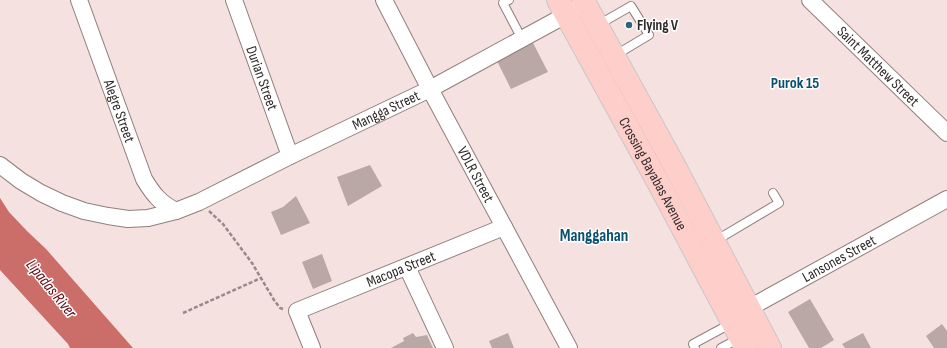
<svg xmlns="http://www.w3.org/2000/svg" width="947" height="348" font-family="'Sofia Sans Condensed',sans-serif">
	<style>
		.water { fill: #cb6d69 }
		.building { fill: #baa8a6 }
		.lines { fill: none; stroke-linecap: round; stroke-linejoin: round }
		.service-casing { stroke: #907f7d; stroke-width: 10 }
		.minor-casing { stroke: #907f7d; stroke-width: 18 }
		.primary-casing { stroke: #c9c7c7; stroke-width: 24 }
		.path { stroke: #988a89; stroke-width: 2.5; stroke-dasharray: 4 2; stroke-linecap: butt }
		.service { stroke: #fff; stroke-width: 8 }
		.minor { stroke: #fff; stroke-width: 16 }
		.primary { stroke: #fececb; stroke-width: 22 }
		.poi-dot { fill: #2f6480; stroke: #fff; stroke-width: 1.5 }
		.labels { text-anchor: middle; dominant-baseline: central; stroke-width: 3; stroke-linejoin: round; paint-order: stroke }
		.poi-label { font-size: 15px; font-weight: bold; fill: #302929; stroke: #fff; text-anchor: start }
		.street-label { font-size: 15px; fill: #302929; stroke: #fff }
		.neighbourhood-label { font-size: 16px; font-weight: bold; fill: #0a506e; stroke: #fff }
		.water-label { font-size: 16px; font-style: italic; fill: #620811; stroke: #fff }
		.quarter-label { font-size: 17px; font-weight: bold; fill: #0a506e; stroke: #fff }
	</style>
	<rect width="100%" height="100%" fill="#f5e2e0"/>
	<path class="water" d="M0 198 9 212 27 231 46 249 133 348H70L68 344 0 270Z"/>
	<path class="building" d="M532 41 548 72 511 89 496 59Z
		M370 165 382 186 348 206 337 177Z
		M296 196 310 223 281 235 271 212 283 207Z
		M322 254 332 281 313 289 302 262Z
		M810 299 834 340 821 348H809L788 312Z
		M942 324 947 331V348H934L926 336Z
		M413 333 416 337 427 335 433 348H391L404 341 403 338Z
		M508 333 514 348H492L489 341Z
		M863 333 871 348H845L842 344Z"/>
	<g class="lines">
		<defs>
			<path id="service" d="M509 0 503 3 522 39
				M598 25 631 6 649 35 614 56
				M715 241 779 203 773 193
				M695 348 693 344 732 323
				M721 348 740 338"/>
			<g id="minor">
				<path id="s1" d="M79 0 144 179C153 194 160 203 176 211"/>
				<path id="s2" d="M234 0 290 156"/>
				<path id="s3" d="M384 0 430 89 569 348"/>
				<path id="s4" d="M810 0 947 133"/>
				<path id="s5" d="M0 165 21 181 41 193 62 203 84 211 108 216 128 219 148 218 176 211 199 202 290 156 430 89 575 10"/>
				<path d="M407 267 445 348"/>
				<path id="s6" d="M740 313 947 199"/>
				<path id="s7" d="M312 348 297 311 504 227"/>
			</g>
			<g id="primary">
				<path id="s8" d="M558 0 659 184 746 348"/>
				<path d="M583 0 673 163 770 348"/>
			</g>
		</defs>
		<use href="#service" class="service-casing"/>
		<use href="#minor" class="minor-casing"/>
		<use href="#primary" class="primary-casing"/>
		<path class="path" d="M209 211 223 224 252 263 274 300 280 308 283 309
			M183 313 261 278"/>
		<use href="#service" class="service"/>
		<use href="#minor" class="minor"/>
		<use href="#primary" class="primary"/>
	</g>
	<circle class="poi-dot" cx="629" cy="25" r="4"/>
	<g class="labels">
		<g class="poi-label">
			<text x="637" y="25">Flying V</text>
		</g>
		<g class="street-label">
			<text stroke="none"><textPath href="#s4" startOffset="95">Saint Matthew Street</textPath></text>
			<text stroke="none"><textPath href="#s2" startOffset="83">Durian Street</textPath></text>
			<text stroke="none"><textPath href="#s5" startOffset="423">Mangga Street</textPath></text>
			<text stroke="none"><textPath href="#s1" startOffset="118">Alegre Street</textPath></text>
			<text stroke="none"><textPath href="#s3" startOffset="197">VDLR Street</textPath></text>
			<text stroke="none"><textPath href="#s8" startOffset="198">Crossing Bayabas Avenue</textPath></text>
			<text stroke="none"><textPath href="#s6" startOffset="113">Lansones Street</textPath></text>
			<text stroke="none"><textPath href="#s7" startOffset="152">Macopa Street</textPath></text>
		</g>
		<g class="neighbourhood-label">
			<text x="795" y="83">Purok 15</text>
		</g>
		<g class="water-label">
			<text transform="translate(51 289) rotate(51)">Lipadas River</text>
		</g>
		<g class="quarter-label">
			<text x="594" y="236">Manggahan</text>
		</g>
	</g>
</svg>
